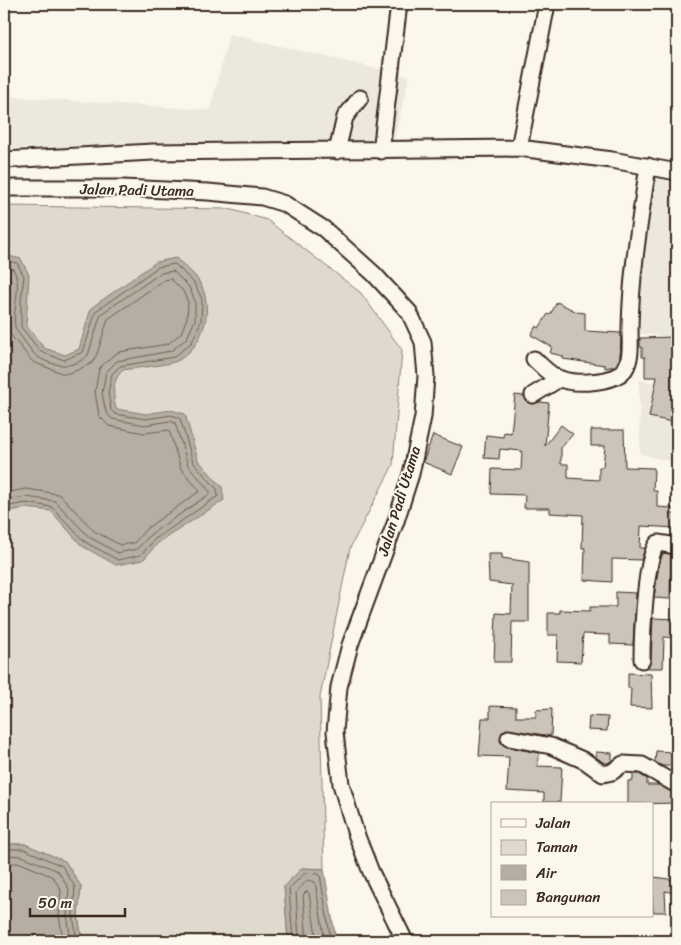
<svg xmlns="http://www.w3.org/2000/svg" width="681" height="945" font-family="Sriracha,sans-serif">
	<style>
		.built { fill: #ede8dd }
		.green { fill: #dfd9ce; stroke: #8d8276 }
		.water { fill: #b6aea2; stroke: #85796d }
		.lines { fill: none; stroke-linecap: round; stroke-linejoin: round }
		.shore { stroke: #6c5f53; stroke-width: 1 }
		.building { fill: #ccc4b9; stroke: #3b2a1e }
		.minor-casing { stroke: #3b2a1e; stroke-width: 19 }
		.minor { stroke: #fbf7ec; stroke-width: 15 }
		.labels { text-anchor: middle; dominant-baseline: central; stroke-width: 4; stroke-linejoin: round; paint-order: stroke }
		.street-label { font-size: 15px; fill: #3b2a1e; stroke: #fbf7ec }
	</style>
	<rect width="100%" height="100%" fill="#fbf7ec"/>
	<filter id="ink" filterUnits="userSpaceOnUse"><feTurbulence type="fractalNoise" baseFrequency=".02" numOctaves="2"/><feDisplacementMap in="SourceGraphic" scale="10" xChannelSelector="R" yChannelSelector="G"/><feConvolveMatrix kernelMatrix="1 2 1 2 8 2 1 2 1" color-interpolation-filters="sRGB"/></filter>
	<g filter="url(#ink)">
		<path class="built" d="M229 34 409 76 394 140 4 149V96L210 110Z
			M644 168 677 174V339L638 333Z
			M639 380 677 387V463L640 454Z"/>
		<path class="green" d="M4 206 229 209 267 220 361 293 402 350 393 465 350 548 320 697 324 869 302 868 284 886 288 941H82L78 915 81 886 25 844H4Z"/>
		<path class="water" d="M4 255 21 259 29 275 26 325 44 348 65 355 79 349 91 308 156 262 176 258C183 265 193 272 198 280 216 306 204 347 177 361 168 365 135 368 123 370 111 381 113 395 116 409L146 414 171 410 185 414 198 460 222 487 224 500 158 543 143 560 116 565 82 546 51 511 26 508 4 512Z
			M4 844H25L65 861 81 886 78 915 82 941H4Z
			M302 868 324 869 336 941H288L284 886Z"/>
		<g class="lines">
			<path class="shore" d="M4 260 17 263 24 276 21 300V327L41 352 64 360 83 352 96 311 158 267 175 264 194 283 202 299 201 321 192 342 174 357 120 366 112 374 108 393 111 410 115 414 146 419 171 415 180 418 193 462 217 489 218 496 155 539 141 555 118 560 85 542 52 507 26 503 4 507
				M4 266 13 269C23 285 12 308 15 326 16 332 22 337 25 342 29 347 33 354 38 357 53 367 75 369 88 355L101 314 161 273 173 271 189 287 195 301V320L187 338 171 351 117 361 106 372 102 393 106 412 112 419 145 425 170 421 175 423 188 465 211 493 151 534 137 549 118 553 89 537 55 501 26 497 4 500
				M4 274 8 275 10 279 7 324 10 334 33 362 64 374 73 372 92 363 97 354 108 319 164 280 171 279 183 291 188 302 187 318 181 333 168 344 119 352 112 356 99 369 95 392 99 416 109 426 144 433 169 430 181 469 200 491 147 528 134 543 120 545 94 531 64 499 58 494 26 489 4 493
				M4 849H24L62 866 75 887 73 915 77 941
				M4 855 22 856 58 871 69 889 67 915 71 941
				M4 863H21L53 877 61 890 59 915 63 941
				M293 941 289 889 305 873 318 874 320 875 331 941
				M299 941 296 891 308 880 315 882 325 941
				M307 941 303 895 307 891 309 893 317 941"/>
		</g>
		<path class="building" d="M557 302 577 312 585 313V331L621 333 620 358 615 366 605 368V365L563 359V356L550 353 552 347 531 335 536 326 539 328 548 314 550 315Z
			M677 337V423L649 417 657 377H645V357H642V347H640V338Z
			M515 395 524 396 528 403 533 404 540 402 549 403 545 446 561 425 573 434 561 448V464H568V478L599 480V467H603L605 446H591V430H624L625 467 654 468 653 491H657V507L672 508 671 514H677V528L641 526 640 548H645L641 560 612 559V582L584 580 585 548H582L583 515 550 513V508H524L525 495 491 494 492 469 521 470 522 451 500 449 499 459 484 458 486 435 503 437 504 432 511 433Z
			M433 435 463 447 452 474 423 462Z
			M663 553 671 554 670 599 654 598 659 565Z
			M488 554H502V558L529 562V622H512L511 662H494L496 613 511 614 512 585 489 582Z
			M616 592 636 593 633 645 610 644V635L583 634 581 662 557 661 558 635H548V613H560V610L590 611V607H616Z
			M653 618 677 619V638L664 637 663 668H647L651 660Z
			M628 673 651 674 652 708 630 707 631 688H628Z
			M490 706 516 707V717H536V710L552 709 551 736 506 729 502 732 500 741 503 745 507 747 539 753 537 766 562 767 560 802H544V793L507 791 509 757 479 756 482 718H490Z
			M589 716 608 717 607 731 588 730Z
			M656 751 672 752 671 766H662L655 762Z
			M596 752 612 753V760L608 763H604L596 757Z
			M633 774H639L647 779V785H659L677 794V803L628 804V781H633Z
			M654 877 676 880 674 893 665 891 666 912H653L652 885Z"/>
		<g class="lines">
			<defs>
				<path id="minor" d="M519 148 547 4
					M337 151 345 117 360 98
					M381 151 399 4
					M4 160 153 152 519 148 612 160 677 172
					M4 188H123L208 192 262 197 285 204 324 229 374 274 409 312 423 342 426 376 423 417 411 474 396 521 350 645 339 687 335 732 341 784 355 831 371 872 405 941
					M534 359C542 366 550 376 561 379 575 385 616 383 625 369 632 358 630 341 630 328 631 273 640 220 648 166
					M533 395 559 379
					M642 660C642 640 645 553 658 543L677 546
					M509 738 551 746 585 761 603 774 612 772 623 764 642 765 677 785"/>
			</defs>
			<use href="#minor" class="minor-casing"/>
			<use href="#minor" class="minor"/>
		</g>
	</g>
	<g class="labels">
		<g class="street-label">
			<text transform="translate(137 190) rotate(1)">Jalan Padi Utama</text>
			<text transform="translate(399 501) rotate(-73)">Jalan Padi Utama</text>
		</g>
	</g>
	<rect width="681" height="945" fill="none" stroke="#fbf7ec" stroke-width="20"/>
	<rect x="10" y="10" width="661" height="925" fill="none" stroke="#3b2a1e" stroke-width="2" filter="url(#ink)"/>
	<rect x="491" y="802" width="162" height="115" fill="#fbf7ec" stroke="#aea59a"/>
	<rect x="501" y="819" width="25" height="8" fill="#fbf7ec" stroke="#aea59a"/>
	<text x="536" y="828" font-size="15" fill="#3b2a1e">Jalan</text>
	<rect x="501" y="840" width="25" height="15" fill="#dfd9ce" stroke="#aea59a"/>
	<text x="536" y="852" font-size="15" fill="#3b2a1e">Taman</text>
	<rect x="501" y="865" width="25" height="15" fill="#b6aea2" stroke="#aea59a"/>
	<text x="536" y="878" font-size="15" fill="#3b2a1e">Air</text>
	<rect x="501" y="890" width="25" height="15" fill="#ccc4b9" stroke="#aea59a"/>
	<text x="536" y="902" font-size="15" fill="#3b2a1e">Bangunan</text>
	<path d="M30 908v8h95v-8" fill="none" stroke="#3b2a1e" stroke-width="2.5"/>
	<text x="38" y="908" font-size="15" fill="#3b2a1e" stroke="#fbf7ec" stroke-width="4" paint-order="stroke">50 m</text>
</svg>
